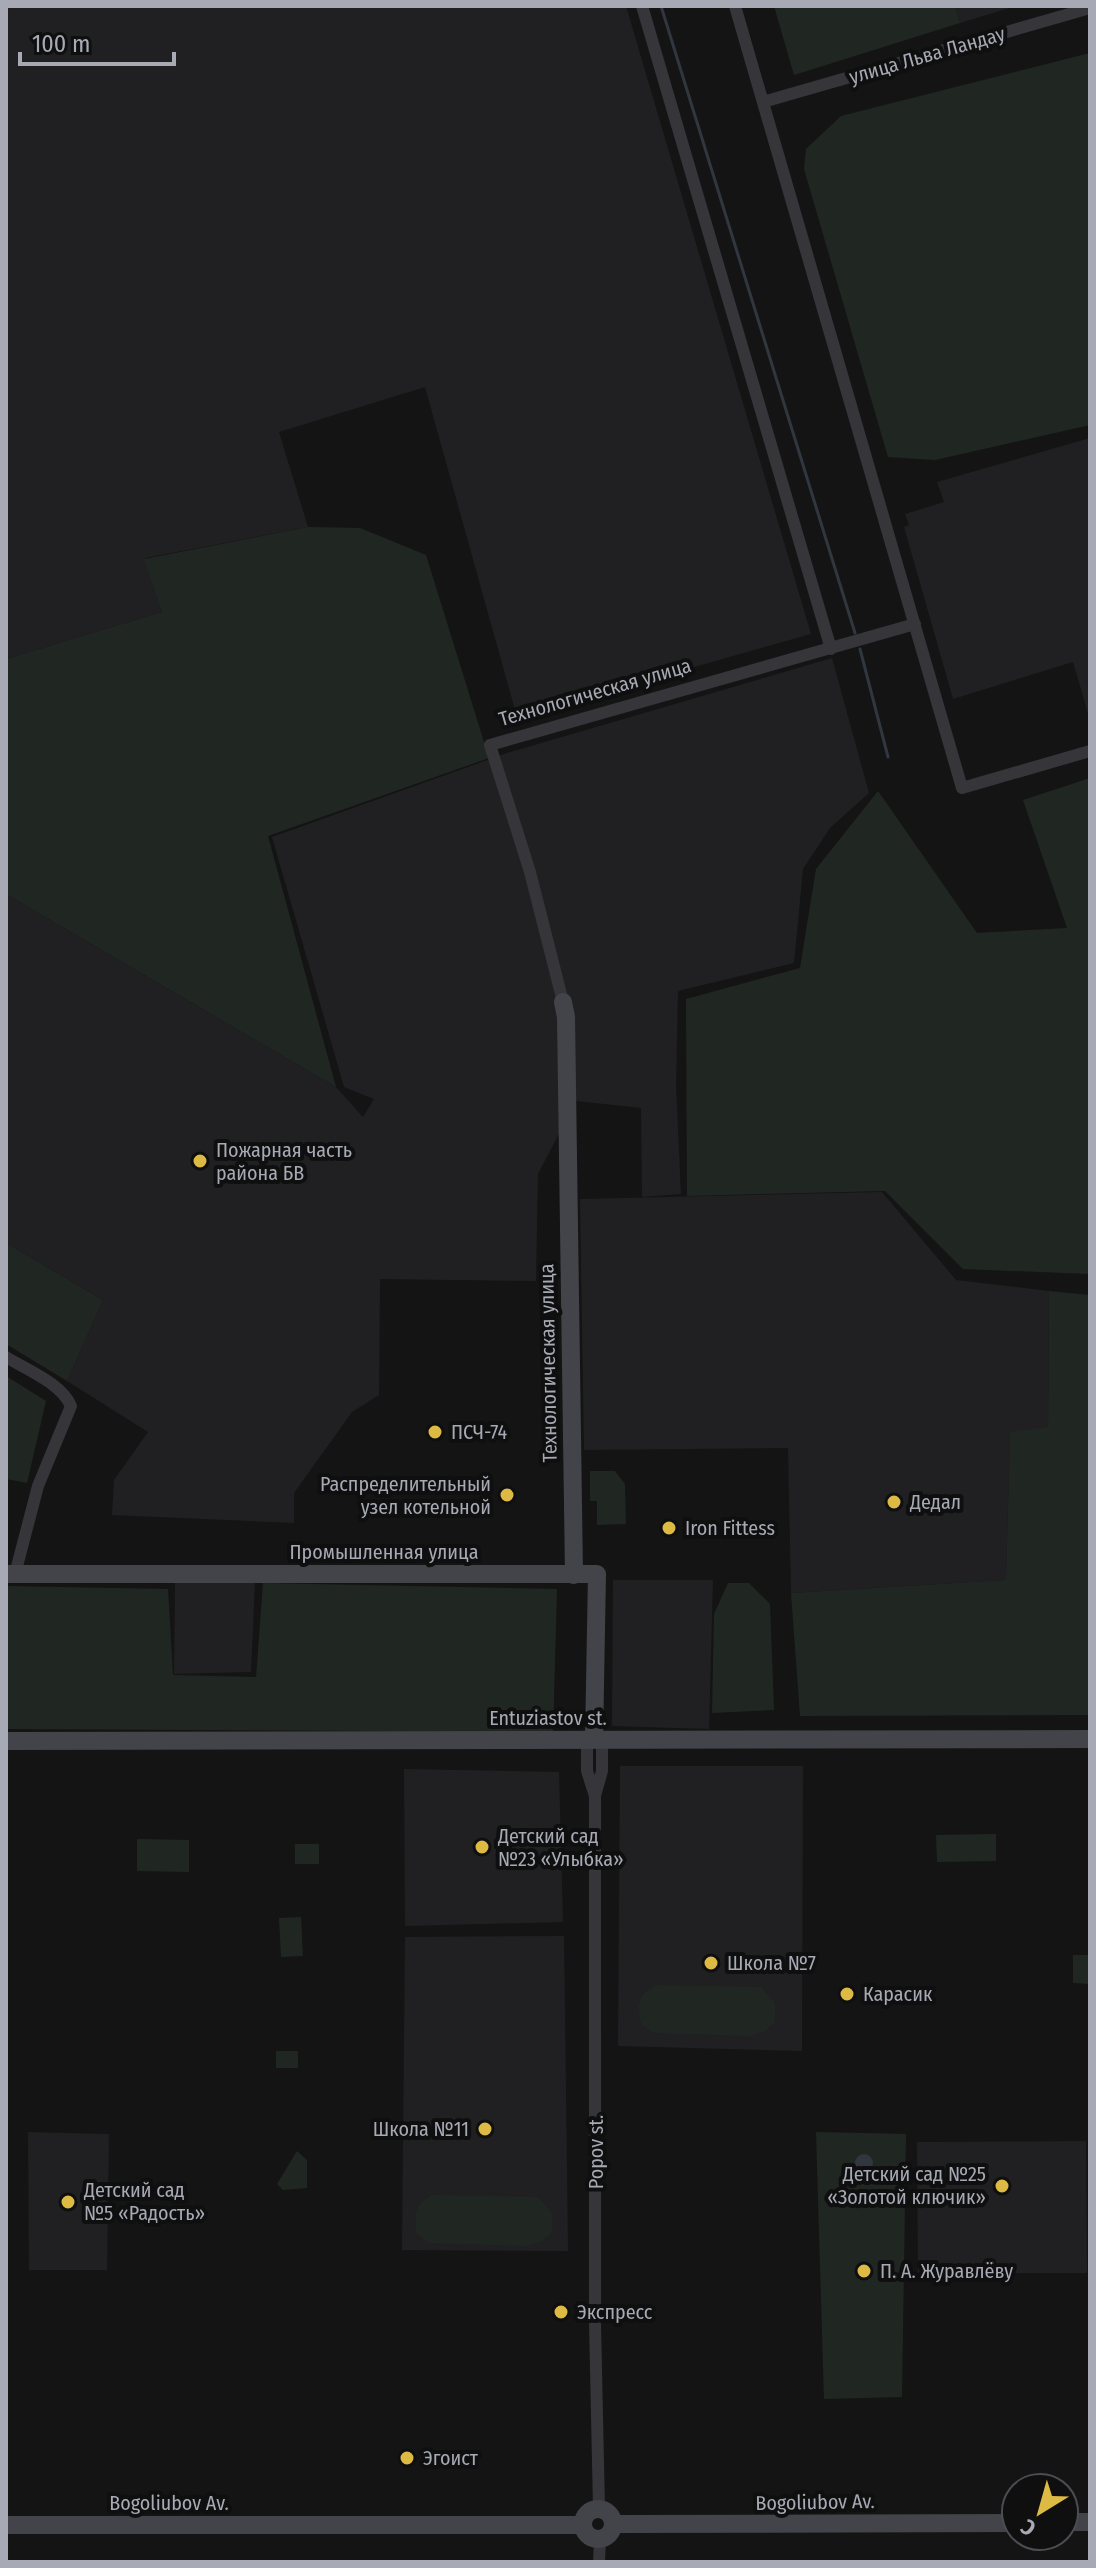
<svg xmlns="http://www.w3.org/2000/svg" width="1096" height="2568" font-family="'Fira Sans Condensed',sans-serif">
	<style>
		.built { fill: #202022 }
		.green { fill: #202722 }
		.water { fill: #30373e }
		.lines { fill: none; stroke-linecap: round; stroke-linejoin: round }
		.stream { stroke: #30373e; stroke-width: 3 }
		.street { stroke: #35353a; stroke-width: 12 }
		.secondary { stroke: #434449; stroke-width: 18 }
		.poi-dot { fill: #dcba44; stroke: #0f0f10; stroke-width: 3 }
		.labels { text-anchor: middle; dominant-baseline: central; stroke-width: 8; stroke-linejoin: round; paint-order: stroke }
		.street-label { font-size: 20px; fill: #a7aab4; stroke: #0f0f10 }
		.poi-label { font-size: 20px; fill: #a7aab4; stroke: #0f0f10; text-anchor: start }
	</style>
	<rect width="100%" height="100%" fill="#141415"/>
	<path class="built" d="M6 6H626L811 634 517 717 425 387 279 432 308 527 145 558 162 612 6 659Z
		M955 6H1016L960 23Z
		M1090 438V720L1073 662 953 699 904 527 909 525 905 514 944 502 937 482Z
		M832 658 869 793 830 828 803 869 794 963 678 991 676 1087 681 1194 642 1197 641 1108 576 1101 538 1174 536 1281 380 1279 379 1395 352 1412 294 1493V1523L112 1515 114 1480 148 1432 67 1381 103 1300 6 1243V894L336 1087 363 1117 374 1099 344 1087 272 837 507 753Z
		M882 1192 956 1280 1049 1291 1048 1428 1010 1433 1006 1580 791 1593 788 1448 584 1450 580 1199Z
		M613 1580H713L709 1729 612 1726Z
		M255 1581 251 1672 174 1674 175 1582Z
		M620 1766H803L802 2051 618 2046Z
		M404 1769 559 1772 563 1922 405 1926Z
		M564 1936 568 2251 402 2250 405 1937Z
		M28 2132 109 2134 107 2270H29Z
		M1086 2141 1087 2273H918L917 2142Z"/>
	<path class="green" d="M774 6H955L960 23 794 75Z
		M1090 53V425L935 460 888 457 804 169 806 149 841 116Z
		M308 527 360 528 426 555 489 758 268 836 336 1087 6 894V659L162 612 144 559Z
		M1090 778V1274L963 1269 885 1191 687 1196 686 999 800 968 816 869 878 791 977 933 1067 928 1023 800Z
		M6 1243 103 1300 67 1381 6 1344Z
		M1049 1291 1090 1295V1715L800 1716 791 1593 1006 1580 1010 1432 1048 1427Z
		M6 1376 46 1401 27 1483 6 1479Z
		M590 1471H615L625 1484 626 1524 597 1525V1501H590Z
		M263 1583 557 1589 553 1732 6 1729V1586L168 1589 173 1675 256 1677Z
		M728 1583H749L770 1604 774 1710 712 1713 714 1614Z
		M996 1834V1861L937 1862 936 1835Z
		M137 1839 189 1840V1872L137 1871Z
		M295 1844H319V1864H295Z
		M301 1917 303 1956 281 1957 279 1918Z
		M1073 1955H1090V1984L1073 1983Z
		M655 1985 761 1987 775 2003V2022L765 2031 750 2036 654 2033 641 2024C637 2005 638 1995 655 1985Z
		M276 2051H298V2068H276Z
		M816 2132 906 2134 902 2397 824 2399Z
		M297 2151 307 2160V2188L283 2190 277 2184Z
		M432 2195 538 2197 552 2213V2232L542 2241 527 2246 430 2243 417 2234C414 2215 414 2205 432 2195Z"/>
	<path class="water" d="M855 2163a9 9 0 1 1 18 0a9 9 0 1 1-18 0Z"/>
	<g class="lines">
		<path class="stream" d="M661 6 855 633
			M860 649 888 757"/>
		<path class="street" d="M642 6 831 649
			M735 6 962 788 1090 751
			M763 102 1090 8
			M563 1002 530 872 490 745 915 624
			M6 1357C27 1370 61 1383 71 1406L38 1486 15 1574
			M587 1740V1771L595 1796
			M599 2508 595 2323V1796L602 1771V1740
			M599 2562 600 2539"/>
		<path class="secondary" d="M563 1002 566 1017 574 1575
			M6 1574H597L594 1740
			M6 1741 1090 1739
			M583 2524a15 15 0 1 1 30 0a15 15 0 1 1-30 0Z
			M1064 2522H1090
			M614 2524 1016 2523
			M6 2525H583"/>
	</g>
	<g class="poi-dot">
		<circle cx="200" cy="1161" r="8"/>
		<circle cx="435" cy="1432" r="8"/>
		<circle cx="507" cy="1495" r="8"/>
		<circle cx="894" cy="1502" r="8"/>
		<circle cx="669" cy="1528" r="8"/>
		<circle cx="482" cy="1847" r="8"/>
		<circle cx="711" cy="1963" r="8"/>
		<circle cx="847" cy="1994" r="8"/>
		<circle cx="485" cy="2129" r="8"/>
		<circle cx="1002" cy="2186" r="8"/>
		<circle cx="68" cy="2202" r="8"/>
		<circle cx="864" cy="2271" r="8"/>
		<circle cx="561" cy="2312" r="8"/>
		<circle cx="407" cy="2458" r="8"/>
	</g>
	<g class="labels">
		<g class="street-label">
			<text transform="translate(927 55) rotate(-16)">улица Льва Ландау</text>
			<text transform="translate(595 692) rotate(-16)">Технологическая улица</text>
			<text transform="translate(548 1363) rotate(-91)">Технологическая улица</text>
			<text x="384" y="1552">Промышленная улица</text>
			<text x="548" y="1718">Entuziastov st.</text>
			<text transform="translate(596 2152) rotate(-90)">Popov st.</text>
			<text transform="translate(815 2502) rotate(-1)">Bogoliubov Av.</text>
			<text x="169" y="2503">Bogoliubov Av.</text>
		</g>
		<g class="poi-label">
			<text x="216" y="1150">Пожарная часть<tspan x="216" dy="23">района БВ</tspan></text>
			<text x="451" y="1432">ПСЧ-74</text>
			<text x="491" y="1484" text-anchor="end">Распределительный<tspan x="491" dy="23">узел котельной</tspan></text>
			<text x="910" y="1502">Дедал</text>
			<text x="685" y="1528">Iron Fittess</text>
			<text x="498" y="1836">Детский сад<tspan x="498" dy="23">№23 «Улыбка»</tspan></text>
			<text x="727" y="1963">Школа №7</text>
			<text x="863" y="1994">Карасик</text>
			<text x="469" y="2129" text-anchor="end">Школа №11</text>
			<text x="986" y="2174" text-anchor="end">Детский сад №25<tspan x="986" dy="23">«Золотой ключик»</tspan></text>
			<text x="84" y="2190">Детский сад<tspan x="84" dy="23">№5 «Радость»</tspan></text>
			<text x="880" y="2271">П. А. Журавлёву</text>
			<text x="577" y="2312">Экспресс</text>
			<text x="423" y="2458">Эгоист</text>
		</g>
	</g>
	<rect width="1096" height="2568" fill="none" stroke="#a7aab4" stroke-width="16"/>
	<g transform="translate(1040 2512) rotate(217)"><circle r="38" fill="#0f0f10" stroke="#4c4d52" stroke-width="2"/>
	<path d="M0-6L14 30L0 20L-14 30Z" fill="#dcba44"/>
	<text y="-12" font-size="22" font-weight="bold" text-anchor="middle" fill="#a7aab4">С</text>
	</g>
	<path d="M20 52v12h154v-12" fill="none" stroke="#a7aab4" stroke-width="4"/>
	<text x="32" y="52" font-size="24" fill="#a7aab4" stroke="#0f0f10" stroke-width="6" paint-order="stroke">100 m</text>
</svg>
